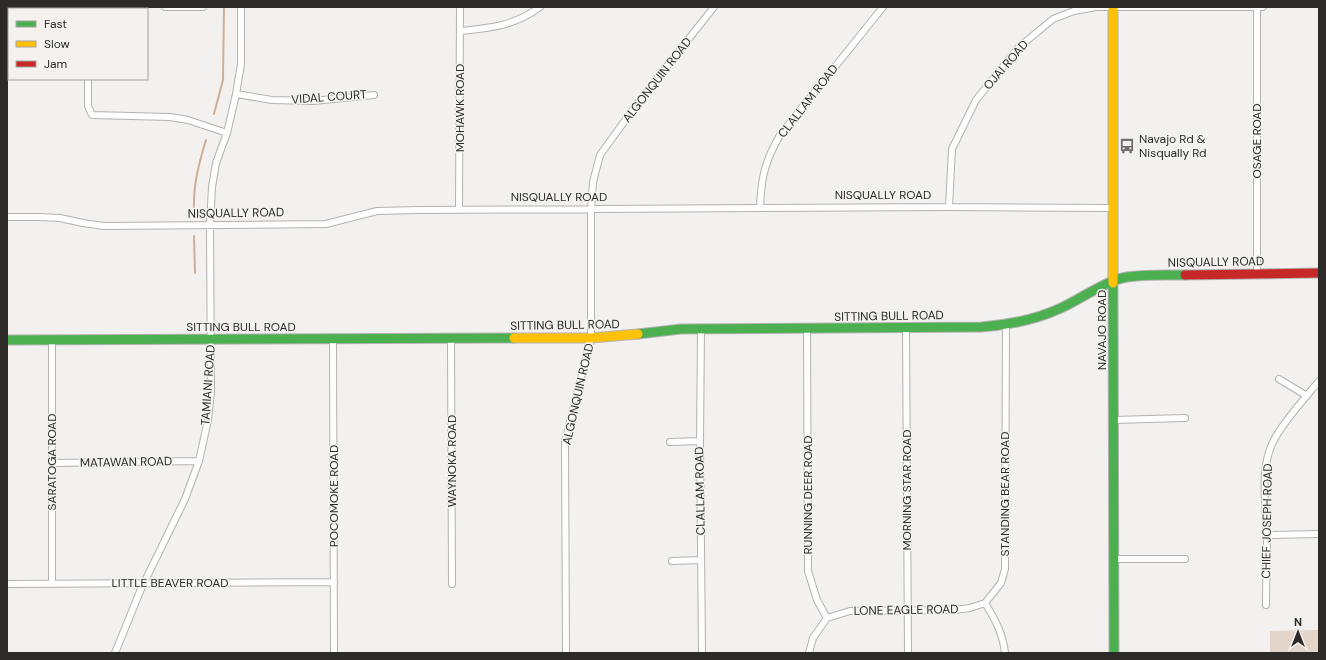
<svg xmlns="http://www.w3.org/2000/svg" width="1326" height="660" font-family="'DM Sans',sans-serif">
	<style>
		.green { fill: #e5d4c8 }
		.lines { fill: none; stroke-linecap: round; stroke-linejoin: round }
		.stream { stroke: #cdaf98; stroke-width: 2 }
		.street-casing { stroke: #b3b2b1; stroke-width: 8 }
		.fast-casing { stroke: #b3b2b1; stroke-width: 11 }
		.slow-casing { stroke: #b3b2b1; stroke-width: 11 }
		.jam-casing { stroke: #b3b2b1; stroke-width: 11 }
		.street { stroke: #fdfdfd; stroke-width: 6 }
		.fast { stroke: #4caf50; stroke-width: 9 }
		.slow { stroke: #ffc107; stroke-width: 9 }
		.jam { stroke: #c62828; stroke-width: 9 }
		.labels { text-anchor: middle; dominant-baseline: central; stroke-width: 3; stroke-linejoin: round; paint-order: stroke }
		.street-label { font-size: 12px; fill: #2c2b2a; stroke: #f4f1ef }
		.poi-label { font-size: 12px; fill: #2c2b2a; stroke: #f4f1ef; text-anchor: start }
	</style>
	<rect width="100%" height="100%" fill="#f3f1f0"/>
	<path class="green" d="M1319 630V653H1270V631Z"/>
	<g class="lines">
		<path class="stream" d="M214 114 223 80 224 7
			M194 210C193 185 199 163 206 140
			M194 236 195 273"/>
		<defs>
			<path id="street" d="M165 7H203
				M1257 7V274
				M89 9V7
				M460 31C491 28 514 26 540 7
				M88 79V106L92 115 170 117 188 120 227 133
				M236 94 272 100 313 101 374 95
				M949 207 952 149 976 100 1018 48 1053 19 1074 11 1096 7H1263
				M760 208C761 178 765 161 780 135L883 7
				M459 209 460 7
				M7 217H40L60 218 83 223 104 226 326 224 377 211 418 210 949 207 1113 208
				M701 328 700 441 702 653
				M807 328 808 571 817 600 827 618
				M906 328 908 653
				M451 338 452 584
				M333 339 334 653
				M1279 379 1307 396
				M1114 420 1185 418
				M670 442 700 441
				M52 463 199 461
				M1267 535 1319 534
				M1114 559H1185
				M672 561 701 560
				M7 584 334 582
				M52 584V340
				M985 603 1001 583 1005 569 1006 325
				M985 603C995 619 1003 634 1005 653
				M1266 605C1266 581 1267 558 1267 534 1266 504 1259 468 1274 440 1284 421 1305 398 1319 381
				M827 618 850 611 955 610 970 608 985 603
				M115 653 141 589 185 499 199 461 208 420 211 391 210 225 212 187 216 163 227 133 236 94 241 64V7
				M566 653 565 442 591 338V210L593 182 600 155 637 104 714 7
				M809 653 813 638 827 618"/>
			<path id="fast" d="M1113 283 1114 653
				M638 334 681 329 981 327C1009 325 1035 320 1061 308 1079 300 1107 280 1127 277 1145 274 1166 275 1185 275
				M7 340 514 338"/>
			<path id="slow" d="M1113 7V283
				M514 338H591L638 334"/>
			<path id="jam" d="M1185 275 1319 273"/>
		</defs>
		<use href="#street" class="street-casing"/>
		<use href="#fast" class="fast-casing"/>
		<use href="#slow" class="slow-casing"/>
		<use href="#jam" class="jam-casing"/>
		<use href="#street" class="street"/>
		<use href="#fast" class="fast"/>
		<use href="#slow" class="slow"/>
		<use href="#jam" class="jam"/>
	</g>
	<defs>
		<symbol id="bus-bare" viewBox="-9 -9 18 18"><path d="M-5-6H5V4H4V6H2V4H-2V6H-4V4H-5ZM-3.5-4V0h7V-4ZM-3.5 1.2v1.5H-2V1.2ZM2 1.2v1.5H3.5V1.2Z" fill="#72706f" stroke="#f4f1ef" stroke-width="2.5" paint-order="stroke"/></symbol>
	</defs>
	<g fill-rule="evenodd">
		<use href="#bus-bare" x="1116" y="135" width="22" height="22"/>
	</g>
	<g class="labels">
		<g class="street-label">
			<text transform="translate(1006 65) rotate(-49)">OJAI ROAD</text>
			<text transform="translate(657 80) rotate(-52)">ALGONQUIN ROAD</text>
			<text transform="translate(329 97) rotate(-4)">VIDAL COURT</text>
			<text transform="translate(808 101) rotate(-52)">CLALLAM ROAD</text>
			<text transform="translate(460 108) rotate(-90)">MOHAWK ROAD</text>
			<text transform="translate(1257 141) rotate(-90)">OSAGE ROAD</text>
			<text x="883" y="195">NISQUALLY ROAD</text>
			<text x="559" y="197">NISQUALLY ROAD</text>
			<text transform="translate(236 213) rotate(-1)">NISQUALLY ROAD</text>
			<text transform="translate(1216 262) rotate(-1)">NISQUALLY ROAD</text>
			<text transform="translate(889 316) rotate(-1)">SITTING BULL ROAD</text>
			<text transform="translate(565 325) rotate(-1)">SITTING BULL ROAD</text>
			<text x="241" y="327">SITTING BULL ROAD</text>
			<text transform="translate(1102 330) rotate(-90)">NAVAJO ROAD</text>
			<text transform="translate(208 385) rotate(-86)">TAMIANI ROAD</text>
			<text transform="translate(578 394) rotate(-77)">ALGONQUIN ROAD</text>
			<text transform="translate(452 461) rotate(-90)">WAYNOKA ROAD</text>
			<text transform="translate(52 462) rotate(-90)">SARATOGA ROAD</text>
			<text transform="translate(126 462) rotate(-1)">MATAWAN ROAD</text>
			<text transform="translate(907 490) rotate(-90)">MORNING STAR ROAD</text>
			<text transform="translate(700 491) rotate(-91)">CLALLAM ROAD</text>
			<text transform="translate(1005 494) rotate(-90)">STANDING BEAR ROAD</text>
			<text transform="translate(808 495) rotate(-90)">RUNNING DEER ROAD</text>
			<text transform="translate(334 496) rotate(-90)">POCOMOKE ROAD</text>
			<text transform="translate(1267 521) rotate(-89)">CHIEF JOSEPH ROAD</text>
			<text x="170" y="583">LITTLE BEAVER ROAD</text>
			<text transform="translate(906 610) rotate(-1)">LONE EAGLE ROAD</text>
		</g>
		<g class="poi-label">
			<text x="1139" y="139">Navajo Rd &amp;<tspan x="1139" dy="14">Nisqually Rd</tspan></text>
		</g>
	</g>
	<rect width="1326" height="660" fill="none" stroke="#2c2b2a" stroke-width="16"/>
	<rect x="8" y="8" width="140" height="72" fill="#f4f1ef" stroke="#a4a2a0"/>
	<rect x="16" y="21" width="20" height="6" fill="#4caf50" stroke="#a4a2a0"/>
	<text x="44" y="28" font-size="12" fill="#2c2b2a">Fast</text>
	<rect x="16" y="41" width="20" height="6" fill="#ffc107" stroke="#a4a2a0"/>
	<text x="44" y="48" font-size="12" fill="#2c2b2a">Slow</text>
	<rect x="16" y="61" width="20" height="6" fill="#c62828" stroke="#a4a2a0"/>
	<text x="44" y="68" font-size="12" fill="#2c2b2a">Jam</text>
	<g transform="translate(1298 632)" stroke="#f4f1ef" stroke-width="3" paint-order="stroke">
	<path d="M0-3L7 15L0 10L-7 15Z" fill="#2c2b2a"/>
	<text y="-6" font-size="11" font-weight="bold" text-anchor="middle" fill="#2c2b2a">N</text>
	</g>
</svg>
